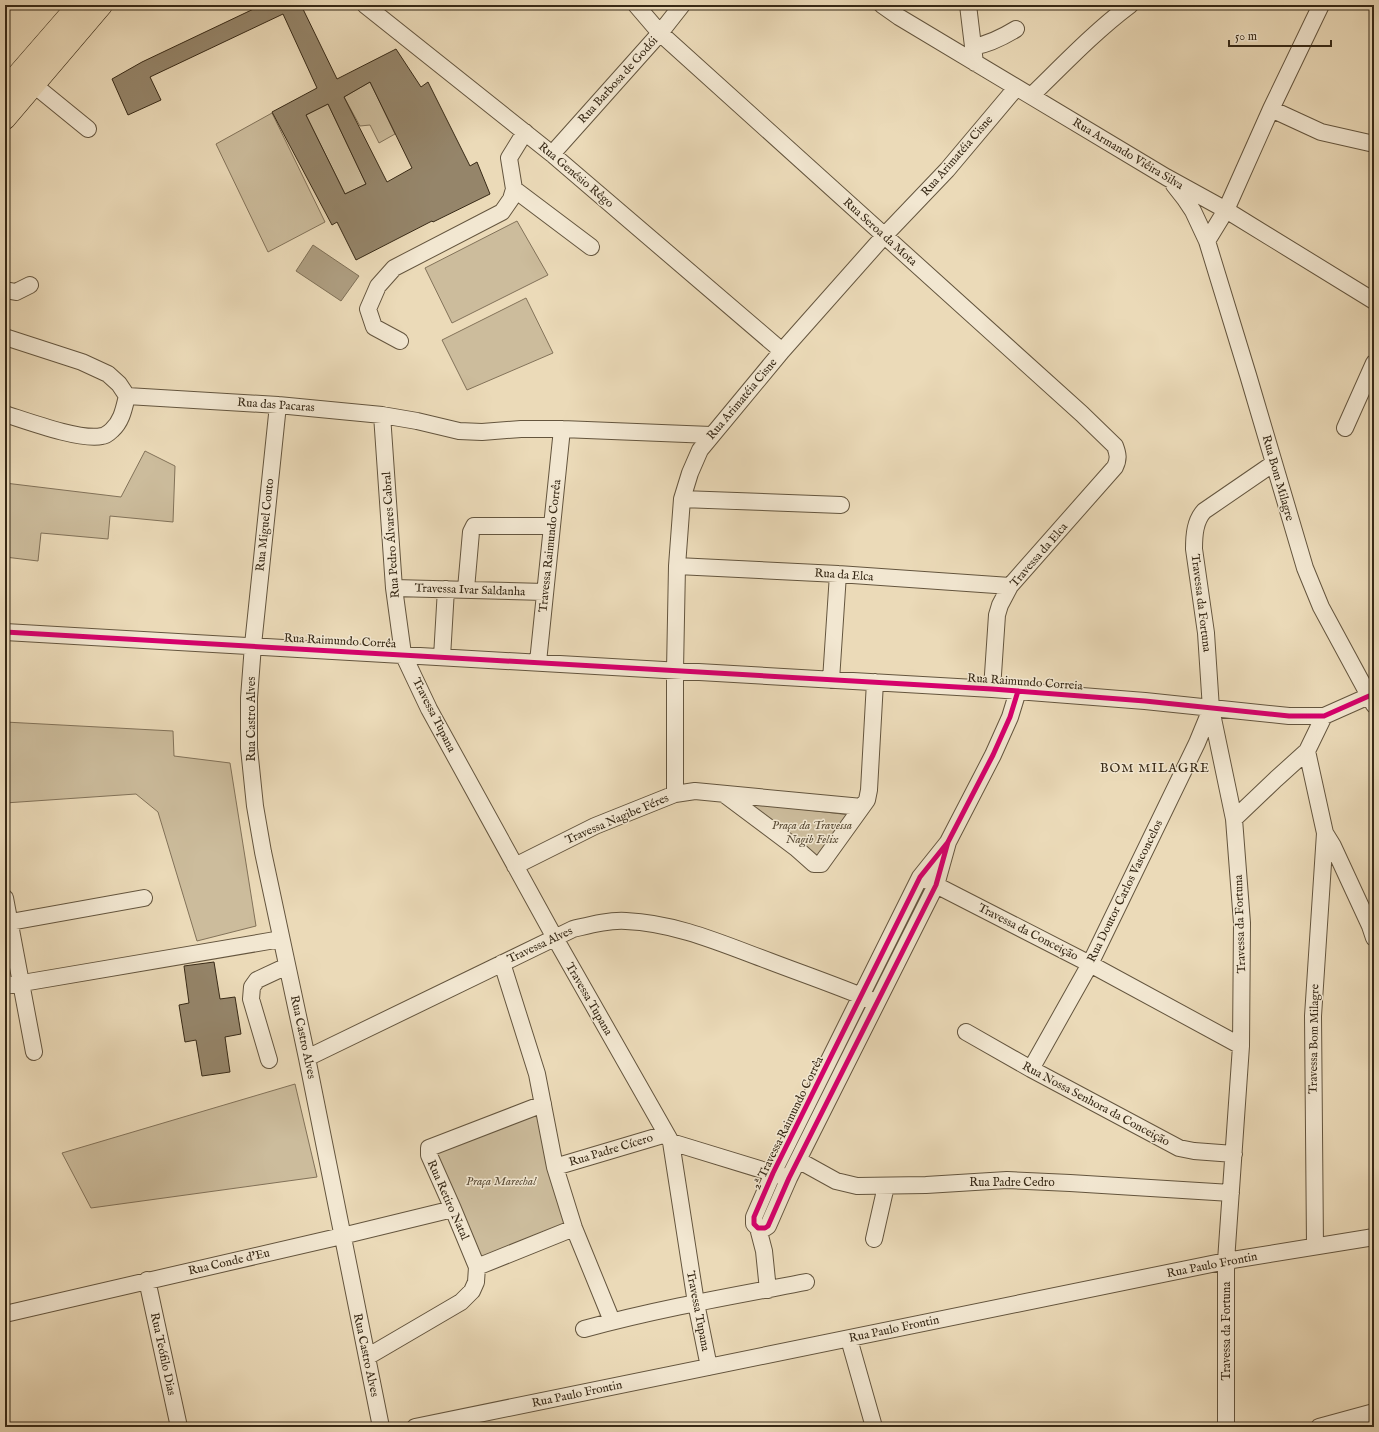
<svg xmlns="http://www.w3.org/2000/svg" width="1379" height="1432" font-family="'IM FELL English',serif">
	<style>
		.green { fill: #ccbc9c; stroke: #827259 }
		.water { fill: #ae9e81; stroke: #7e6f56 }
		.building { fill: #95856a; stroke: #372916; fill-rule: evenodd }
		.lines { fill: none; stroke-linecap: round; stroke-linejoin: round }
		.minor-casing { stroke: #64553e; stroke-width: 18 }
		.major-casing { stroke: #372916; stroke-width: 22 }
		.minor { stroke: #f2e7d1; stroke-width: 16 }
		.major { stroke: #ebdab8; stroke-width: 21 }
		.cycleway-casing { stroke: #f2e7d1; stroke-width: 8 }
		.cycleway { stroke: #d6006c; stroke-width: 5 }
		.labels { text-anchor: middle; dominant-baseline: central; stroke-width: 3; stroke-linejoin: round; paint-order: stroke }
		.street-label { font-size: 12px; fill: #372916; stroke: #f2e7d1 }
		.park-label { font-size: 12px; font-style: italic; fill: #5c4e38; stroke: #f2e7d1 }
		.neighbourhood-label { font-size: 13px; letter-spacing: 1px; fill: #372916; stroke: #f2e7d1 }
	</style>
	<rect width="100%" height="100%" fill="#ebdab8"/>
	<filter id="stains"><feTurbulence type="fractalNoise" baseFrequency=".005" numOctaves="4"/><feColorMatrix values="0 0 0 0 .2 0 0 0 0 .09 0 0 0 0 .02 0 0 0 .5 -.17"/></filter>
	<radialGradient id="worn" r=".72"><stop offset=".6" stop-color="#630" stop-opacity="0"/><stop offset="1" stop-color="#630" stop-opacity=".3"/></radialGradient>
	<path class="green" d="M370 82 395 134 379 143 370 125 360 126 344 97Z
		M328 104 366 184 345 194 306 115Z
		M272 113 325 222 268 252 216 144Z
		M517 221 548 275 452 323 425 268Z
		M526 298 553 353 467 390 442 340Z
		M145 451 175 466 173 522 110 516 108 539 41 533 38 561 5 557V483L121 497Z
		M5 722 173 731 174 756 230 763 256 926 197 941 158 812 136 794 5 803Z
		M741 802 850 815 817 863Z
		M295 1084 317 1177 91 1208 62 1153Z
		M538 1110 569 1225 478 1261 432 1152Z"/>
	<path class="water" d="M313 245 359 276 341 301 296 271Z"/>
	<path class="building" d="M262 5H301L337 79 396 49 421 87 428 82 470 166 477 162 490 194 433 222 432 221 356 260 337 222 332 225 272 112 317 88 283 14 150 77 161 100 128 115 112 79 142 62ZM370 82 412 168 387 182 344 97ZM328 104 366 184 345 194 306 115Z
		M214 962 220 999 235 997 241 1034 225 1037 230 1072 202 1076 196 1040 185 1042 179 1005 189 1003 184 966Z"/>
	<g class="lines">
		<defs>
			<path id="minor" d="M365 5 552 154 782 351
				M636 5 660 33 1082 414 1115 446C1118 454 1119 459 1115 467L1010 586 1000 605 997 615 992 689
				M882 5 899 17 1166 177 1226 210 1374 301
				M968 5 975 63
				M973 47C989 44 1003 37 1016 29
				M34 85 88 129
				M1031 96C1063 65 1094 32 1130 5
				M1271 109 1321 132 1374 144
				M552 154 660 33 682 5
				M1174 185 1185 199 1193 211 1207 241 1248 375 1305 568 1321 607 1374 705
				M514 189 591 247
				M1207 241 1226 210 1271 109 1321 5
				M5 290 16 292 30 285
				M5 337 82 362 108 374 119 384 127 396
				M400 341 374 327 368 309 378 286 394 268 502 212 511 199 514 189 509 158 525 132
				M127 396 278 405 382 415 417 421 459 431 482 432 521 429H562L711 435
				M278 405 253 645 249 698V748L255 806 263 852 307 1058 381 1427
				M5 414C27 421 81 441 102 436 105 436 110 432 112 430 122 421 124 408 127 396
				M382 415 394 588 403 654 429 709 555 938 671 1142 696 1303 709 1367
				M1345 428 1374 363
				M682 499 841 505
				M677 566 838 574 1010 586
				M394 588 545 592
				M466 589 471 532 474 526H552
				M5 632 992 689 1145 701 1289 716H1324L1369 696
				M442 657 446 589
				M538 662 562 429
				M831 680 838 574
				M1307 751 1325 833 1313 1016 1315 1246
				M675 794V670L677 566 682 499 690 473 700 450 782 351 884 236 947 170 1016 88
				M724 794 796 848 814 864H821L867 800 869 790 875 682
				M1234 819 1276 779 1307 751 1324 716
				M1325 833 1333 846 1370 926 1374 938
				M948 842 920 877 773 1173 754 1217V1224L758 1228H765L768 1226 789 1178 936 885 948 842 993 755 1010 717 1018 691
				M515 866 595 826 675 794 695 791 862 807
				M926 880 1090 964 1241 1046
				M5 898 34 1052
				M5 923 144 898
				M502 963 537 1074 555 1167 574 1228 612 1321
				M5 986 281 939
				M966 1032 1031 1069 1179 1148 1194 1151 1234 1154
				M307 1058 573 929C590 925 608 920 626 921 676 923 723 944 769 961 803 974 838 986 871 1000
				M269 1060 251 999 252 987 257 980 287 966
				M1031 1069 1090 964 1197 743 1211 709
				M671 1142 782 1176
				M798 1160 836 1181 857 1186 926 1185 1007 1180 1070 1183 1231 1193
				M555 1167 666 1134
				M758 1228 764 1251 768 1290
				M874 1239 886 1186
				M477 1267 574 1228
				M147 1280 179 1427
				M5 1314 342 1236 453 1209
				M584 1329C657 1309 732 1296 806 1282
				M849 1339 874 1427
				M367 1357 461 1302 472 1291 476 1282 477 1267 453 1209 429 1155V1148L543 1104
				M415 1427 1226 1261 1374 1237
				M1226 1427V1261L1241 1046 1242 923 1234 819 1211 709 1206 633 1194 549C1194 535 1195 521 1204 511L1274 463
				M1319 1427 1374 1412"/>
			<path id="major" d="M5 89 78 5
				M5 119 102 5"/>
		</defs>
		<use href="#minor" class="minor-casing"/>
		<use href="#major" class="major-casing"/>
		<use href="#minor" class="minor"/>
		<use href="#major" class="major"/>
		<defs>
			<path id="cycleway" d="M5 632 992 689 1145 701 1289 716H1324L1369 696
				M948 842 920 877 773 1173 754 1217V1224L758 1228H765L768 1226 789 1178 936 885 948 842 993 755 1010 717 1018 691"/>
		</defs>
		<use href="#cycleway" class="cycleway-casing"/>
		<use href="#cycleway" class="cycleway"/>
	</g>
	<g class="labels">
		<g class="street-label">
			<text transform="translate(618 80) rotate(-48)">Rua Barbosa de Godói</text>
			<text transform="translate(1128 154) rotate(31)">Rua Armando Viêira Silva</text>
			<text transform="translate(957 156) rotate(-49)">Rua Arimatéia Cisne</text>
			<text transform="translate(576 175) rotate(40)">Rua Genésio Rêgo</text>
			<text transform="translate(880 232) rotate(42)">Rua Seroa da Mota</text>
			<text transform="translate(742 399) rotate(-50)">Rua Arimatéia Cisne</text>
			<text transform="translate(276 405) rotate(4)">Rua das Pacaras</text>
			<text transform="translate(1278 478) rotate(74)">Rua Bom Milagre</text>
			<text transform="translate(265 525) rotate(-84)">Rua Miguel Couto</text>
			<text transform="translate(391 535) rotate(-94)">Rua Pedro Álvares Cabral</text>
			<text transform="translate(550 546) rotate(-84)">Travessa Raimundo Corrêa</text>
			<text transform="translate(1039 555) rotate(-49)">Travessa da Elca</text>
			<text transform="translate(844 575) rotate(4)">Rua da Elca</text>
			<text transform="translate(470 590) rotate(2)">Travessa Ivar Saldanha</text>
			<text transform="translate(1201 603) rotate(83)">Travessa da Fortuna</text>
			<text transform="translate(340 641) rotate(3)">Rua Raimundo Corrêa</text>
			<text transform="translate(1025 682) rotate(4)">Rua Raimundo Correia</text>
			<text transform="translate(434 715) rotate(63)">Travessa Tupana</text>
			<text transform="translate(251 719) rotate(-90)">Rua Castro Alves</text>
			<text transform="translate(617 819) rotate(-23)">Travessa Nagibe Féres</text>
			<text transform="translate(1125 891) rotate(-64)">Rua Doutor Carlos Vasconcelos</text>
			<text transform="translate(1240 924) rotate(-92)">Travessa da Fortuna</text>
			<text transform="translate(1028 932) rotate(27)">Travessa da Conceição</text>
			<text transform="translate(540 945) rotate(-25)">Travessa Alves</text>
			<text transform="translate(589 999) rotate(60)">Travessa Tupana</text>
			<text transform="translate(303 1037) rotate(78)">Rua Castro Alves</text>
			<text transform="translate(1314 1039) rotate(-89)">Travessa Bom Milagre</text>
			<text transform="translate(1096 1104) rotate(28)">Rua Nossa Senhora da Conceição</text>
			<text transform="translate(788 1123) rotate(-64)">2ª Travessa Raimundo Corrêa</text>
			<text transform="translate(611 1150) rotate(-17)">Rua Padre Cícero</text>
			<text x="1012" y="1182">Rua Padre Cedro</text>
			<text transform="translate(448 1200) rotate(66)">Rua Retiro Natal</text>
			<text transform="translate(229 1262) rotate(-13)">Rua Conde d'Eu</text>
			<text transform="translate(1212 1265) rotate(-11)">Rua Paulo Frontin</text>
			<text transform="translate(698 1311) rotate(79)">Travessa Tupana</text>
			<text transform="translate(894 1329) rotate(-12)">Rua Paulo Frontin</text>
			<text transform="translate(1226 1331) rotate(-90)">Travessa da Fortuna</text>
			<text transform="translate(163 1354) rotate(78)">Rua Teófilo Dias</text>
			<text transform="translate(366 1355) rotate(78)">Rua Castro Alves</text>
			<text transform="translate(577 1394) rotate(-12)">Rua Paulo Frontin</text>
		</g>
		<g class="park-label">
			<text x="812" y="825">Praça da Travessa<tspan x="812" dy="14">Nagib Felix</tspan></text>
			<text x="501" y="1181">Praça Marechal</text>
		</g>
		<g class="neighbourhood-label">
			<text x="1155" y="768">BOM MILAGRE</text>
		</g>
	</g>
	<rect width="1379" height="1432" fill="none" stroke="#ebdab8" stroke-width="20"/>
	<rect x="6" y="6" width="1367" height="1420" fill="none" stroke="#372916" stroke-width="2"/>
	<rect x="10" y="10" width="1359" height="1412" fill="none" stroke="#372916"/>
	<path d="M1229 40v6h102v-6" fill="none" stroke="#372916" stroke-width="2"/>
	<text x="1235" y="40" font-size="12" fill="#372916" stroke="#f2e7d1" stroke-width="3" paint-order="stroke">50 m</text>
	<rect width="100%" height="100%" filter="url(#stains)"/>
	<rect width="100%" height="100%" fill="url(#worn)"/>
</svg>
